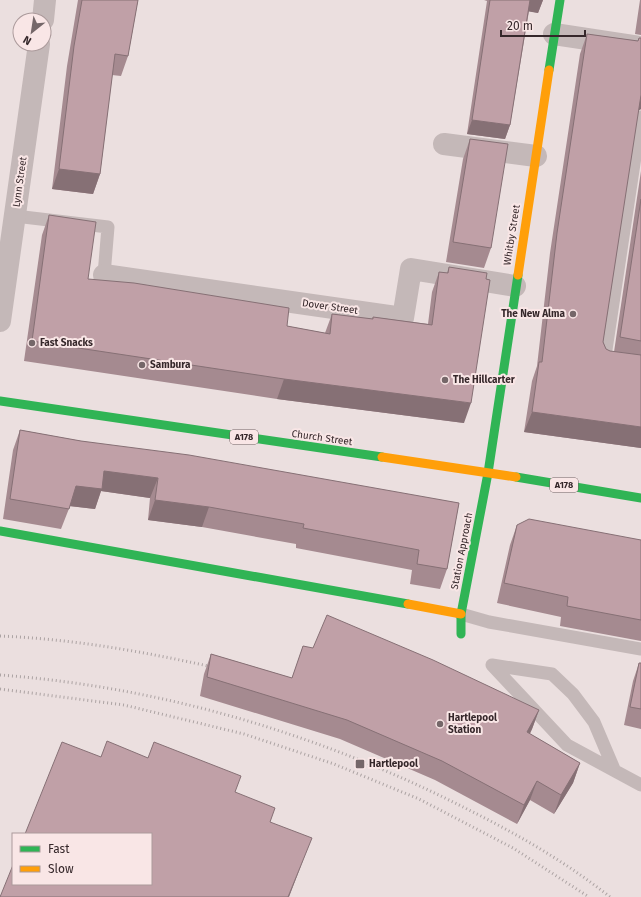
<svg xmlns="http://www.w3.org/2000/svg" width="641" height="897" font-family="'Fira Sans',sans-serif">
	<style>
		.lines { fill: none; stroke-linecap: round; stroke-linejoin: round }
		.lane { stroke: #c4b8b8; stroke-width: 13 }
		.street { stroke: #c4b8b8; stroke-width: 22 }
		.fast { stroke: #30b455; stroke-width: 9 }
		.slow { stroke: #ff9f0a; stroke-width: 9 }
		.rail { stroke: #aca3a3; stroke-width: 3; stroke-dasharray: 1 3; stroke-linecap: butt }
		.wall { fill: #a58a90 }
		.shaded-wall { fill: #867075 }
		.building { fill: #c0a0a7; stroke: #867075 }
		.poi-dot { fill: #756769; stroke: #f9e6e6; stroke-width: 1.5 }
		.labels { text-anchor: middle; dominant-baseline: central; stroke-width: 4; stroke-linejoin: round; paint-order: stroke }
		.shield { fill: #f9e6e6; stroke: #706062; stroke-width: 1 }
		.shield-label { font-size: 9px; font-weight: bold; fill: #35272a }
		.street-label { font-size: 10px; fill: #35272a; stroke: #f9e6e6 }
		.poi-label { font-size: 10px; font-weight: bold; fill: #35272a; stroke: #f9e6e6; text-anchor: start }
	</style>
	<rect width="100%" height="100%" fill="#ebdfdf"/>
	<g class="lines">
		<path class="lane" d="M641 117 604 363 641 369
			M15 216 108 227 104 275
			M461 614 489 622 641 649
			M492 665 567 745 641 785
			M492 665 552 674 573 694 594 722 614 769"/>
		<path class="street" d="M43 20 45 0
			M554 34 641 47
			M444 144 536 156
			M104 275 403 318 411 269 515 286
			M0 321 39 44"/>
		<path class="fast" d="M549 70 560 0
			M0 401 382 457
			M516 477 641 498
			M0 531 408 604
			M461 634V614L488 473 518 275"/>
		<path class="slow" d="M518 275 549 70
			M382 457 516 477
			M408 604 461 614"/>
		<path class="rail" d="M0 636C73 639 146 652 217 668
			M0 675C163 687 322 735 467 809 517 834 566 862 610 897
			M0 689 124 705 244 734 334 764 419 799 513 848 589 897"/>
	</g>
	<path class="wall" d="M78 0H138L128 56 121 76 112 75 100 174 93 194 52 189 67 66Z
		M484 0H543L538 13 529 11 510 125 505 139 467 134 487 1Z
		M640 0H641V35L635 34Z
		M587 34 638 41 639 38H641V109L638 111 603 342 606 349 610 351 614 352 641 171V448L524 432 532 381 537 366 550 253 580 54Z
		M470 139 491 248 484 268 446 262 463 159Z
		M49 215 88 279 287 326 325 333 332 314 372 319 373 317 428 324 432 292 439 272 447 273 449 267 464 423 277 399 24 361 42 235Z
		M20 430 81 441 459 503 447 569 440 589 410 584 412 570 296 548V544L202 527 148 520 150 498 101 491 95 509 70 506 61 529 3 519 13 450Z
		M517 525 641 540V641L560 626 561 617 497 603 510 545Z
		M303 646 539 710 532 729 530 734 580 763 573 783 554 814 530 800 517 824 435 780 340 739 200 696 204 674 211 654 292 678Z
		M639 663H641V729L624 725 633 681Z"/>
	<path class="shaded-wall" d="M530 0H543L538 13 526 11Z
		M641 95V109L635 112Z
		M472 120 510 125 505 139 467 134Z
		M59 169 100 174 93 194 52 189Z
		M284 379 471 403 464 423 277 399Z
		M532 412 641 427V448L524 432Z
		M104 471 158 478 150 498 101 491 95 509 69 506 76 486Z
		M155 500 209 507 202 527 148 520Z
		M539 710 532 729 520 752 527 732Z
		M580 763 573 783 554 814 561 795Z
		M537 781 530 800 517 824 524 805Z
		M312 838 304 858 289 897H288Z"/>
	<path class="building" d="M82 0H138L128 56 115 54 100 174 59 169 74 46Z
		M490 0H530L510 125 472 120Z
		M587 34 638 41 639 38H641V95L603 342 606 349 610 351 641 355V427L532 412 539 362H542L557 233Z
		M470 139 508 144 491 248 453 242Z
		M641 199V341L620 337Z
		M49 215 96 222 88 279 134 283 289 308 287 326 330 334 332 314 373 319V317L432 325 439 272 448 273 449 267 487 273 486 279 490 280 471 403 284 379 32 341Z
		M20 430 81 441 189 455 459 503 447 569 417 564 419 550 303 528 304 524 209 507 155 500 158 478 104 471 102 489 76 486 69 509 10 499Z
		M529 519 641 540V620L567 606 568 597 504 583 517 525Z
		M327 615 433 660 539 710 527 732 580 763 561 795 537 781 524 805 442 761 347 720 207 677 211 654 292 678 303 646 313 648Z
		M639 663H641V709L630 707Z
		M107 741 148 758 154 742 241 776 235 792 275 808 270 822 312 838 288 897H0L13 865V884H151V834H25L62 742 101 757Z"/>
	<g class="poi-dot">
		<circle cx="573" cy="314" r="4"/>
		<circle cx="32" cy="343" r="4"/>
		<circle cx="142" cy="365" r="4"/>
		<circle cx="445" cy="380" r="4"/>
		<circle cx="440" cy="724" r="4"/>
		<rect x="355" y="759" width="10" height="10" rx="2"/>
	</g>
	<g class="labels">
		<g class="shield">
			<rect x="230" y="430" width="28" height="14" rx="3"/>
			<rect x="550" y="478" width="28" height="14" rx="3"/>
		</g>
		<g class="shield-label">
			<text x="244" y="437">A178</text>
			<text x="564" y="485">A178</text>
		</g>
		<g class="street-label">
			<text transform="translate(20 182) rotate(-82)">Lynn Street</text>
			<text transform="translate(512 235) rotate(-81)">Whitby Street</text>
			<text transform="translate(330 307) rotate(8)">Dover Street</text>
			<text transform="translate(322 438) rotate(8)">Church Street</text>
			<text transform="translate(462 551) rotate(-79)">Station Approach</text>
		</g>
		<g class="poi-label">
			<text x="565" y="314" text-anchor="end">The New Alma</text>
			<text x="40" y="343">Fast Snacks</text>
			<text x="150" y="365">Sambura</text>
			<text x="453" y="380">The Hillcarter</text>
			<text x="448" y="718">Hartlepool<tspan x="448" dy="12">Station</tspan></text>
			<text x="369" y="764">Hartlepool</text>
		</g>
	</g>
	<rect x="12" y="833" width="140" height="52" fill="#f9e6e6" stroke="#ab9a9b"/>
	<rect x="20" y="846" width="20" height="6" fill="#30b455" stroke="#ab9a9b"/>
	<text x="48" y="853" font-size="12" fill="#35272a">Fast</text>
	<rect x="20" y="866" width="20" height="6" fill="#ff9f0a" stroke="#ab9a9b"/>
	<text x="48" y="873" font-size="12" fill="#35272a">Slow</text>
	<g transform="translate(32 32) rotate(210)"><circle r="19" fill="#f9e6e6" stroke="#ab9a9b"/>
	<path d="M0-3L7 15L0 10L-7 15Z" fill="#756769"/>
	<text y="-6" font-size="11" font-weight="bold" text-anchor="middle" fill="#35272a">N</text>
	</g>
	<path d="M501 30v6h84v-6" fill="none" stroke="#35272a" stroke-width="2"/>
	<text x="507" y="30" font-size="12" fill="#35272a" stroke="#f9e6e6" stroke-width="3" paint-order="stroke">20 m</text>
</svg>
